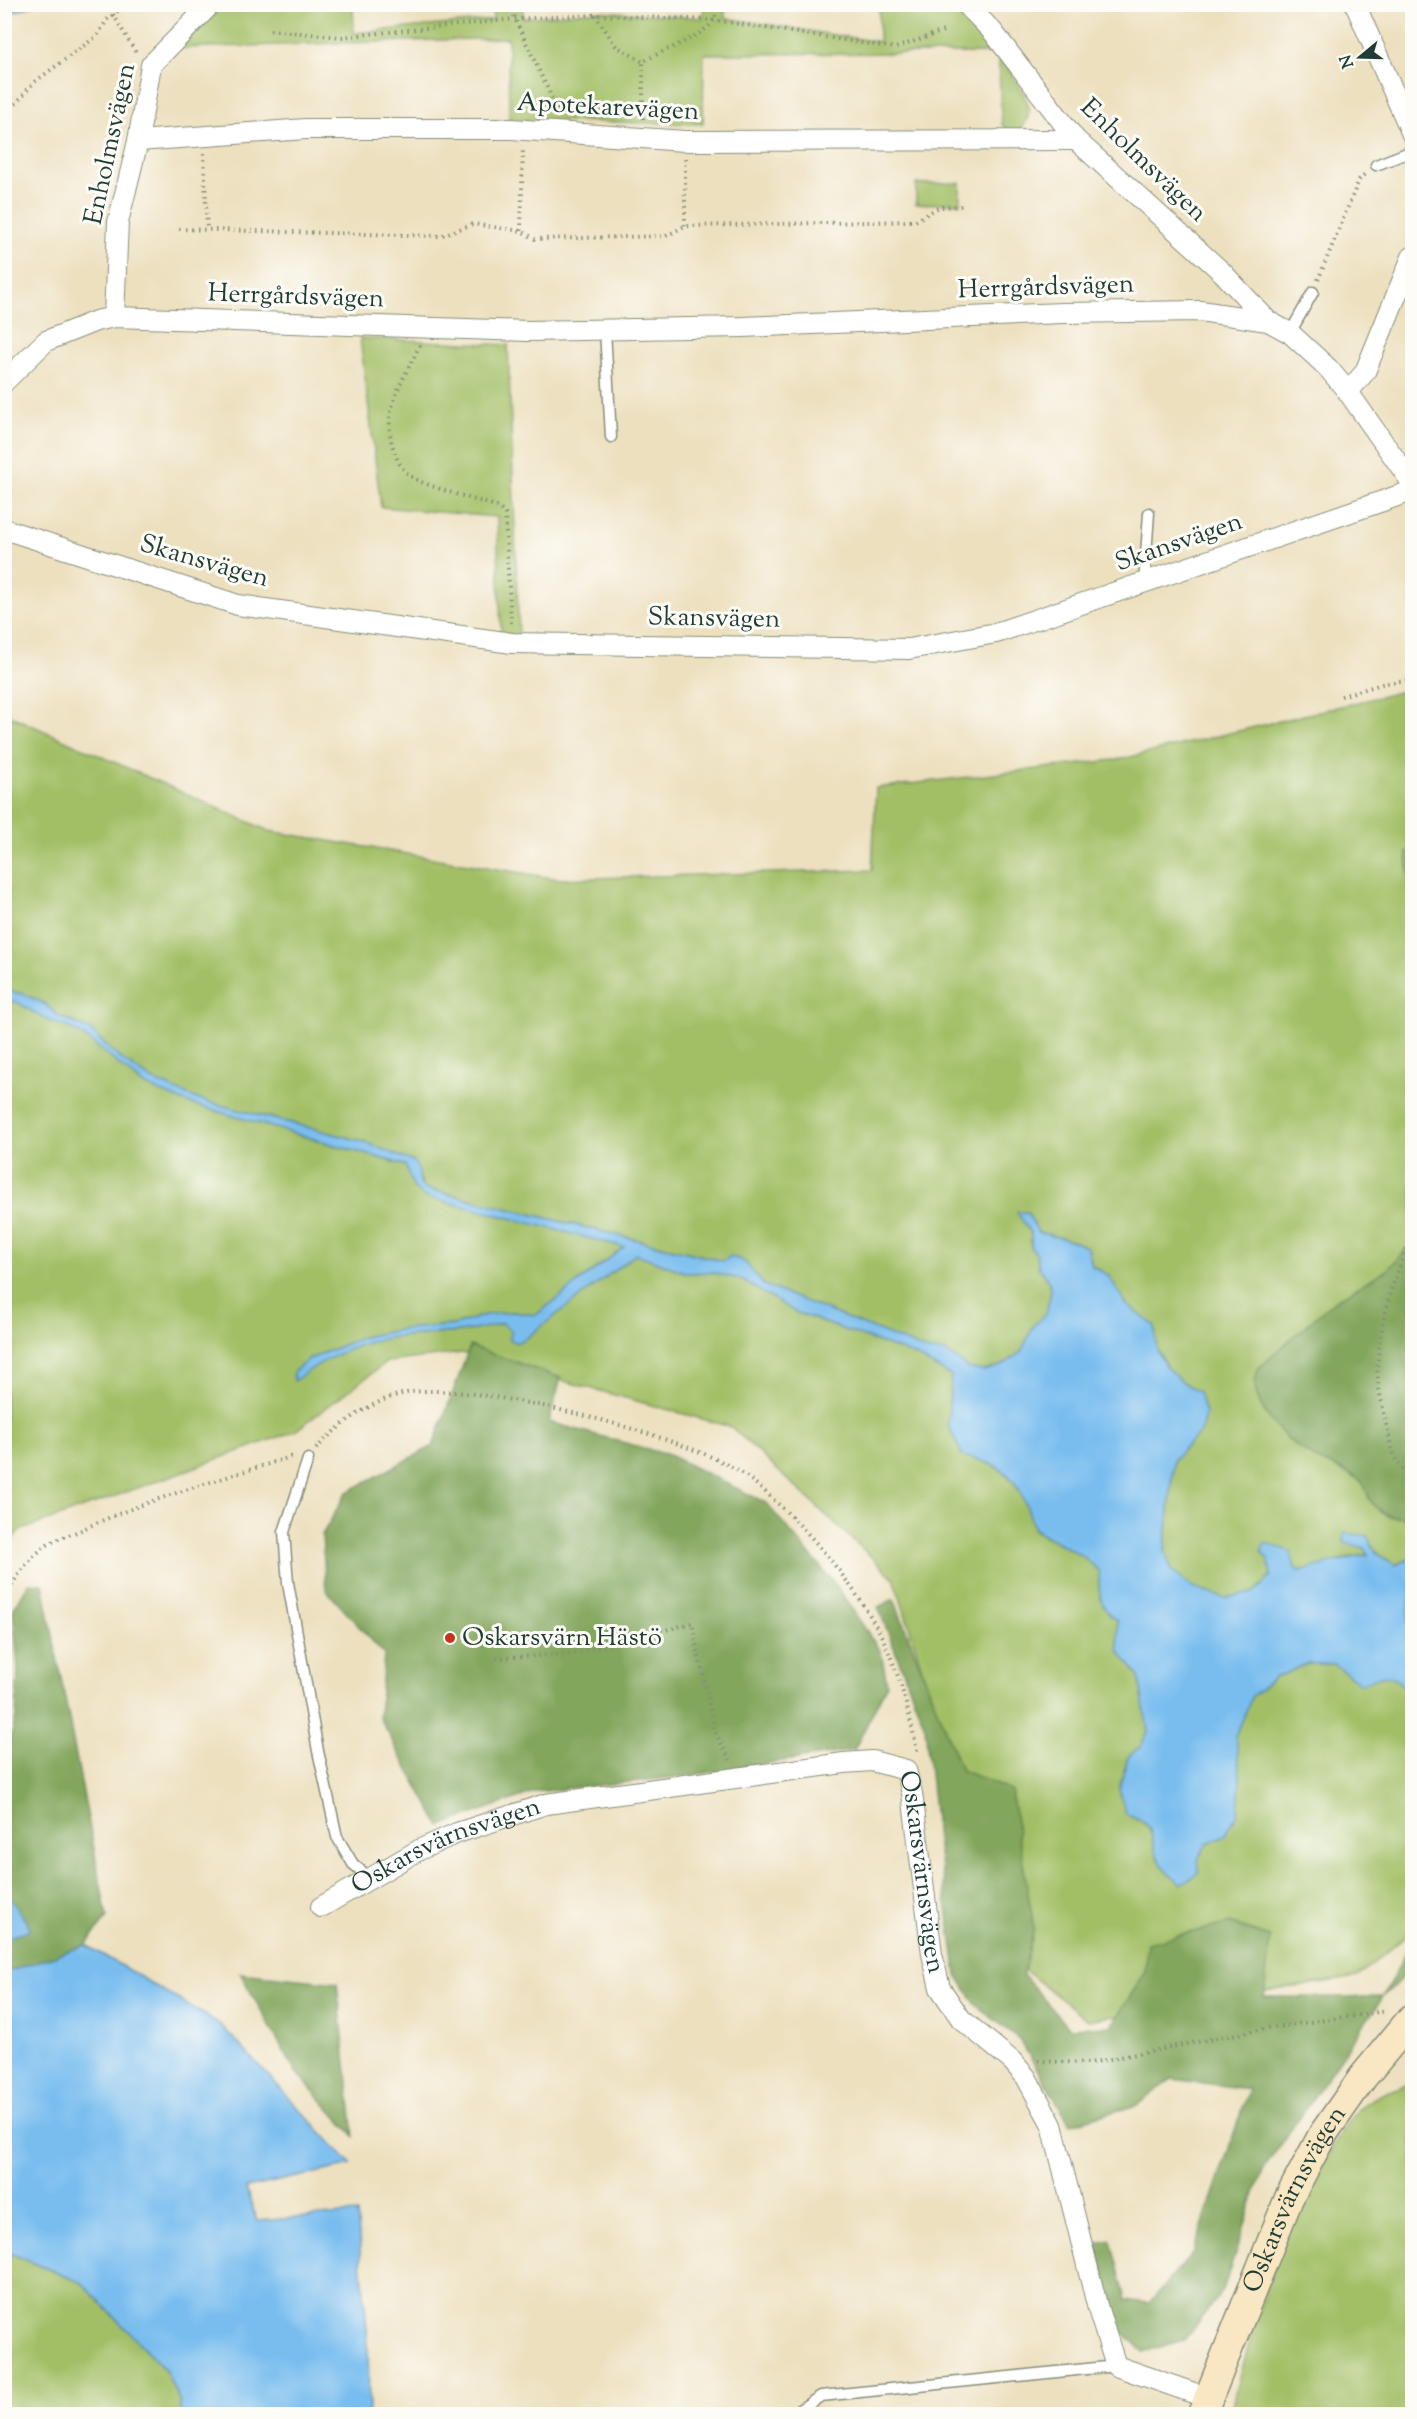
<svg xmlns="http://www.w3.org/2000/svg" width="1417" height="2419" font-family="'Sorts Mill Goudy',serif">
	<style>
		.green { fill: #a3bf66; stroke: #617e4d; stroke-width: 1.5 }
		.forest { fill: #82a65b; stroke: #507248; stroke-width: 1.5 }
		.water { fill: #79bdef; stroke: #4c7d92; stroke-width: 1.5 }
		.lines { fill: none; stroke-linecap: round; stroke-linejoin: round }
		.lane-casing { stroke: #868e7a; stroke-width: 13 }
		.street-casing { stroke: #868e7a; stroke-width: 22 }
		.secondary-casing { stroke: #868e7a; stroke-width: 31 }
		.path { stroke: #868e7a; stroke-width: 4; stroke-dasharray: 1.5 4.5; stroke-linecap: butt }
		.lane { stroke: #fff; stroke-width: 10 }
		.street { stroke: #fff; stroke-width: 20 }
		.secondary { stroke: #f9e7c3; stroke-width: 28 }
		.poi-dot { fill: #c8321e; stroke: #fdfcf7; stroke-width: 2 }
		.labels { text-anchor: middle; dominant-baseline: central; stroke-width: 6; stroke-linejoin: round; paint-order: stroke }
		.street-label { font-size: 26px; fill: #1f3d34; stroke: #fdfcf7 }
		.poi-label { font-size: 26px; fill: #1f3d34; stroke: #fdfcf7; text-anchor: start }
	</style>
	<rect width="100%" height="100%" fill="#fdfcf7"/>
	<filter id="ink" filterUnits="userSpaceOnUse"><feTurbulence type="fractalNoise" baseFrequency=".0167" numOctaves="2"/><feDisplacementMap in="SourceGraphic" scale="12" xChannelSelector="R" yChannelSelector="G"/><feConvolveMatrix kernelMatrix="1 2 1 2 8 2 1 2 1" color-interpolation-filters="sRGB"/></filter>
	<filter id="wash" filterUnits="userSpaceOnUse"><feTurbulence type="fractalNoise" baseFrequency=".008" numOctaves="4" result="noise"/><feDisplacementMap in="SourceGraphic" scale="24" xChannelSelector="R" yChannelSelector="G"/><feGaussianBlur stdDeviation="1.35" result="paint"/><feColorMatrix in="noise" values="0 0 0 0 0 0 0 0 0 0 0 0 0 0 0 0 0 1.4 0 .05"/><feComposite in="paint" operator="in"/></filter>
	<g filter="url(#wash)">
		<rect width="100%" height="100%" fill="#ede0bf"/>
		<path class="green" d="M223 5H353L354 33 493 20V5H523V18L598 11 703 18 704 5H725V18L879 42V5C896 5 934 1 948 5 970 10 1026 86 1029 109 1029 117 1026 123 1021 130L1011 131 1002 125 998 53 704 54 703 124 509 120 508 38 180 48Z
			M960 183V203L916 204V184Z
			M360 338 508 345 519 637 501 634 497 517 381 507Z
			M1412 689V853H1407L1412 915V1030L1409 1043 1412 1058V1244L1387 1270 1334 1301 1258 1369 1314 1458 1357 1478 1366 1486 1369 1499 1377 1509 1387 1516 1412 1519V1558L1396 1565 1377 1554 1367 1536 1365 1548 1369 1555 1344 1558 1335 1564 1300 1571 1268 1559 1271 1576 1253 1593 1224 1598 1193 1588 1172 1571 1165 1551 1174 1459 1202 1430 1199 1392 1174 1379 1154 1344 1155 1326 1126 1304 1108 1275 1092 1266 1088 1248 1073 1241 1038 1232 1027 1212 1018 1213 1031 1234V1248L1037 1255 1039 1268 1048 1279 1051 1292 1046 1313 1034 1325 1021 1352 1003 1365 984 1371 970 1369 945 1352 928 1351 764 1285 745 1262 731 1256 724 1261 424 1188 413 1162 362 1141 200 1100 152 1080 117 1056 90 1030 57 1015 45 1004 24 994 5 991 4 713 269 831 558 879 872 870 876 788 1122 759Z
			M5 1000 17 1002 45 1019 70 1028 89 1040 144 1085 188 1103 406 1166 414 1188 423 1196 624 1247 536 1315 513 1312 486 1315 455 1325 403 1329 363 1337 309 1359 294 1380C326 1357 365 1339 405 1336 439 1333 469 1334 502 1323L512 1332 526 1338 636 1254 687 1273 710 1272 740 1279 795 1312 914 1355 952 1376 948 1425 963 1456C1011 1465 1021 1485 1034 1530L1084 1557 1099 1571C1099 1592 1098 1607 1117 1621L1119 1651 1139 1677 1148 1732 1140 1747 1128 1757 1119 1789 1126 1814C1153 1823 1153 1834 1158 1860H1198L1206 1845 1225 1836 1240 1777 1236 1736 1252 1696 1274 1678 1307 1664H1334L1361 1684C1386 1673 1390 1669 1408 1691H1412V1931L1357 1977 1088 2020 1013 1961 894 1578 731 1427 462 1353 387 1362 295 1431 19 1531 5 1548Z
			M1412 2084V2414H1231C1252 2322 1285 2216 1338 2138 1344 2129 1350 2115 1359 2108 1376 2095 1392 2089 1412 2084Z
			M4 2251 82 2283 165 2370 180 2402V2414H5Z"/>
		<path class="forest" d="M1407 852 1412 853V915Z
			M1412 1244V1519H1411C1394 1517 1377 1516 1369 1497 1366 1490 1365 1484 1358 1478 1346 1469 1329 1466 1316 1459 1293 1447 1261 1417 1256 1391 1254 1384 1256 1376 1258 1369L1334 1301 1387 1270Z
			M470 1346 561 1378 549 1422 669 1455 765 1502 835 1584 881 1652 887 1684 854 1750 686 1776 534 1792 440 1826 379 1717 384 1654 326 1590 322 1535 347 1492 433 1446Z
			M29 1583 43 1584 107 1917 86 1945 5 1973V1939L31 1929 4 1889 5 1760 16 1717 18 1669 13 1610Z
			M894 1599 961 1770 1011 1791 1034 1929 1023 1975 1069 2028 1111 2026 1145 1973 1147 1943 1230 1923 1270 1937 1264 1997H1383L1412 1940V1967L1383 1997 1263 2170 1223 2290 1184 2340 1143 2352 1120 2329 1095 2243 1111 2240 1126 2300 1149 2303 1193 2253 1249 2089 1172 2079 1137 2105 1070 2124 1020 2040 976 2005 957 1975 937 1840 925 1727 878 1607Z
			M240 1973 337 1983 354 2136 295 2071Z"/>
		<path class="water" d="M5 4H34V5L5 15Z
			M4 991 24 994 45 1004 57 1015 90 1030 117 1056 152 1080 200 1100 362 1141 414 1162 419 1172 420 1184 424 1188 723 1261 731 1256 745 1262 764 1285 928 1351 945 1352 970 1369 984 1371 1003 1365 1021 1352 1034 1325 1046 1313 1051 1292 1048 1279 1039 1268 1037 1255 1031 1248V1234L1017 1212H1027L1038 1232 1073 1241 1088 1248 1092 1266 1108 1275 1126 1304 1155 1326C1153 1360 1171 1377 1199 1392L1205 1413 1202 1430 1174 1459 1165 1550 1172 1571 1193 1588 1224 1598 1253 1593 1271 1576 1268 1559 1261 1552 1265 1543 1290 1551 1295 1568 1300 1571C1324 1566 1344 1558 1368 1555L1365 1548 1344 1543 1345 1533 1367 1536 1377 1554 1396 1565 1412 1558V1596L1409 1605 1412 1691 1408 1692C1390 1669 1386 1673 1361 1684L1334 1664H1307L1274 1678 1252 1696 1236 1736 1240 1777 1238 1813 1225 1836 1206 1845 1198 1860 1199 1872 1181 1884C1172 1877 1163 1870 1159 1860 1147 1835 1159 1824 1126 1814L1119 1789 1128 1757 1140 1747 1148 1732 1139 1677 1119 1651 1117 1621C1098 1607 1099 1593 1099 1571L1084 1557 1034 1529C1020 1484 1013 1466 963 1456L948 1425 951 1376 914 1355 795 1312 740 1279 710 1272 687 1273 636 1254 526 1338 516 1343 509 1339 512 1332 502 1323C469 1334 439 1333 405 1336 365 1339 326 1357 294 1381L293 1372 309 1359 363 1337 403 1329 455 1325 485 1315 513 1312 536 1315 624 1247 423 1196 414 1188 405 1165 188 1103 144 1085 89 1040 70 1028 45 1019 17 1002 5 1000Z
			M4 1889 31 1929 5 1939H4Z
			M86 1945 220 2024 352 2165 246 2188 257 2221 357 2213 368 2341 369 2414H180V2402L165 2370 82 2283 5 2251V1973Z"/>
	</g>
	<g filter="url(#ink)">
		<g class="lines">
			<defs>
				<path id="lane" d="M1376 165 1412 151
					M605 330 611 437
					M1290 333 1313 292
					M1144 583 1149 513
					M308 1459 284 1532 288 1583 318 1751 337 1837 353 1864 372 1880
					M793 2414 821 2396 1116 2366"/>
				<g id="street">
					<path d="M966 4 993 32 1076 140 1222 272 1268 321"/>
					<path d="M1355 4 1412 134"/>
					<path d="M138 141 306 129H511L685 141 1076 140"/>
					<path d="M114 317 118 222 138 141 151 65 211 4"/>
					<path d="M4 382 46 341 96 321 114 317 527 331 743 327 1062 313 1200 311 1268 321 1290 333 1328 368 1348 392 1412 483"/>
					<path d="M1348 392 1365 372 1412 257"/>
					<path d="M4 529 238 605 512 643 909 649 996 633 1412 491"/>
					<path id="s1" d="M321 1907 419 1850 457 1833 546 1804 844 1763 872 1761 906 1770 912 1793 932 1954 940 1988 961 2019 1012 2061 1026 2077 1052 2125 1098 2309 1116 2366 1208 2398"/>
				</g>
				<g id="secondary">
					<path id="s2" d="M1202 2414 1289 2198 1323 2134 1363 2077 1412 2018"/>
				</g>
			</defs>
			<use href="#lane" class="lane-casing"/>
			<use href="#street" class="street-casing"/>
			<use href="#secondary" class="secondary-casing"/>
			<path class="path" d="M107 4 136 53
				M511 4 515 19 559 113
				M595 15 616 46 643 62
				M270 30 341 37 515 19 595 15 714 20 895 48 943 31
				M4 118 33 83 97 36 107 20 126 4
				M643 119V62C657 52 709 35 714 19 716 15 715 9 715 4
				M204 153 207 230
				M685 158V226
				M179 229 440 236 473 224 521 231 535 239 666 236 685 226 915 221 939 207 962 206
				M521 231 523 148
				M1318 280 1359 180 1366 173
				M420 345C403 381 380 411 394 451 398 462 402 470 412 477 426 487 478 500 498 507L505 514 511 624
				M1341 696 1382 684 1412 679
				M1412 1238C1394 1276 1380 1320 1378 1362 1376 1383 1382 1403 1386 1422 1391 1446 1392 1462 1412 1479
				M316 1449C340 1423 376 1397 412 1392 480 1383 679 1434 739 1471 752 1480 766 1492 777 1503 817 1539 870 1604 890 1655 903 1687 911 1721 918 1755
				M4 1608C9 1584 24 1564 43 1548 53 1540 69 1535 81 1530 147 1499 220 1480 290 1457L295 1458
				M496 1658 571 1654 692 1623 715 1732 730 1760
				M1038 2061 1090 2063 1268 2028 1386 2011"/>
			<use href="#lane" class="lane"/>
			<use href="#street" class="street"/>
			<use href="#secondary" class="secondary"/>
		</g>
	</g>
	<circle class="poi-dot" cx="450" cy="1638" r="6"/>
	<g class="labels">
		<g class="street-label">
			<text transform="translate(608 108) rotate(3)">Apotekarevägen</text>
			<text transform="translate(111 144) rotate(-78)">Enholmsvägen</text>
			<text transform="translate(1143 161) rotate(44)">Enholmsvägen</text>
			<text transform="translate(1046 288) rotate(-2)">Herrgårdsvägen</text>
			<text transform="translate(296 297) rotate(2)">Herrgårdsvägen</text>
			<text transform="translate(1179 543) rotate(-19)">Skansvägen</text>
			<text transform="translate(204 562) rotate(16)">Skansvägen</text>
			<text transform="translate(714 619) rotate(1)">Skansvägen</text>
			<text stroke="none"><textPath href="#s1" startOffset="140">Oskarsvärnsvägen</textPath></text>
			<text stroke="none"><textPath href="#s1" startOffset="716">Oskarsvärnsvägen</textPath></text>
			<text stroke="none"><textPath href="#s2" startOffset="234">Oskarsvärnsvägen</textPath></text>
		</g>
		<g class="poi-label">
			<text x="462" y="1638">Oskarsvärn Hästö</text>
		</g>
	</g>
	<rect width="1417" height="2419" fill="none" stroke="#fdfcf7" stroke-width="24"/>
	<g transform="translate(1360 57) rotate(251)" stroke="#fdfcf7" stroke-width="4.5" paint-order="stroke">
	<path d="M0-4.5L10 22L0 15L-10 22Z" fill="#1f3d34"/>
	<text y="-9" font-size="16" font-weight="bold" text-anchor="middle" fill="#1f3d34">N</text>
	</g>
</svg>
